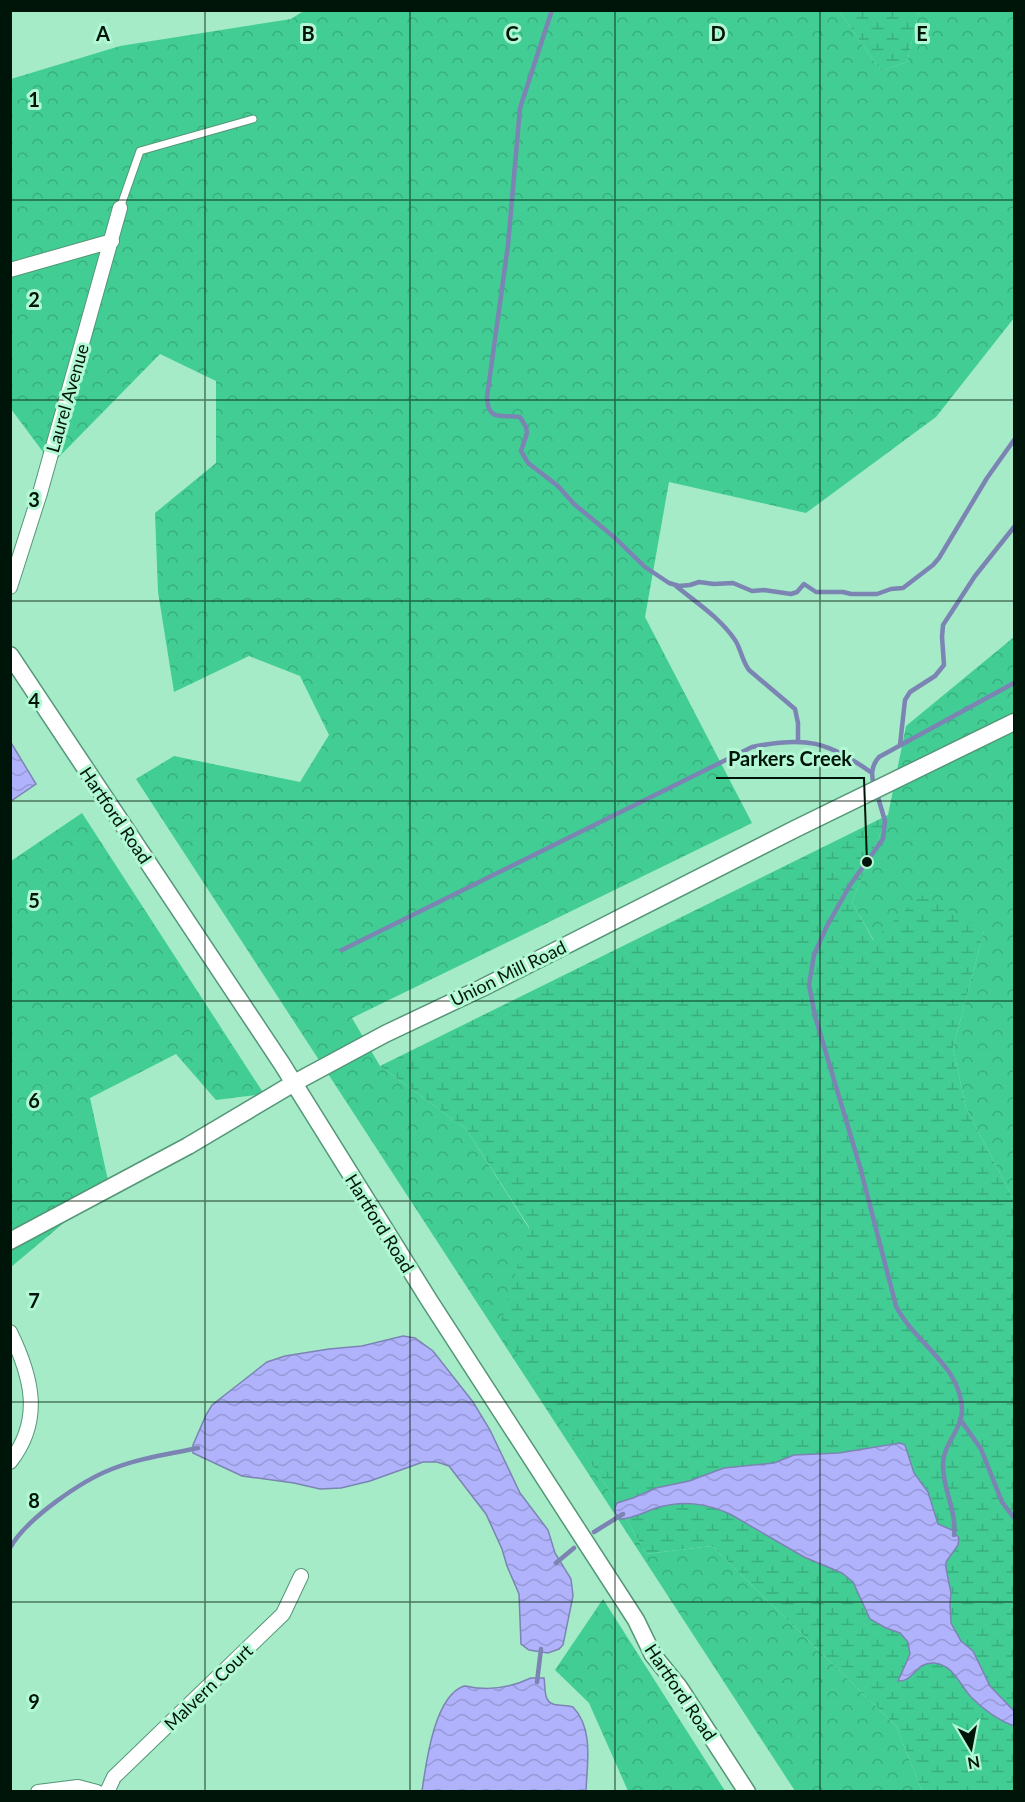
<svg xmlns="http://www.w3.org/2000/svg" width="1025" height="1802" font-family="Lato,sans-serif">
	<style>
		.forest { fill: url(#forest-crowns) }
		.wetland { fill: url(#wetland-marsh) }
		.water { fill: url(#water-waves); stroke: #7b84b3; stroke-width: 1.5 }
		.lines { fill: none; stroke-linecap: round; stroke-linejoin: round }
		.stream { stroke: #7b84b3; stroke-width: 4.5 }
		.service-casing { stroke: #539777; stroke-width: 9 }
		.minor-casing { stroke: #539777; stroke-width: 16 }
		.tertiary-casing { stroke: #539777; stroke-width: 19 }
		.service { stroke: #fff; stroke-width: 7 }
		.minor { stroke: #fff; stroke-width: 14 }
		.tertiary { stroke: #fff; stroke-width: 16 }
		.grid { fill: none; stroke: #00150a; stroke-width: 1.5; stroke-opacity: 0.55 }
		.labels { text-anchor: middle; dominant-baseline: central; stroke-width: 6; stroke-linejoin: round; paint-order: stroke }
		.street-label { font-size: 18px; fill: #00150a; stroke: #b2f8d4 }
		.grid-label { font-size: 20px; text-anchor: middle; font-weight: bold; fill: #00150a; stroke: #b2f8d4; stroke-width: 6; stroke-linejoin: round; paint-order: stroke }
		.leader { fill: none; stroke: #00150a; stroke-width: 2 }
		.callout-dot { fill: #00150a; stroke: #b2f8d4; stroke-width: 2 }
		.callout-label { font-size: 20px; text-anchor: middle; font-weight: bold; fill: #00150a; stroke: #b2f8d4; stroke-width: 6; stroke-linejoin: round; paint-order: stroke }
	</style>
	<defs>
		<pattern id="forest-crowns" width="20" height="18" patternUnits="userSpaceOnUse" patternTransform="scale(1.5)"><rect width="20" height="18" fill="#42cd94"/><path d="M2 6a3 3 0 1 1 6 0M12 15a3 3 0 1 1 6 0" fill="none" stroke="#38af7e"/></pattern>
		<pattern id="wetland-marsh" width="20" height="14" patternUnits="userSpaceOnUse" patternTransform="scale(1.5)"><rect width="20" height="14" fill="#42cd94"/><path d="M1 5h8M5 5V1M11 12h8M15 12V8" fill="none" stroke="#38af7e"/></pattern>
		<pattern id="water-waves" width="16" height="10" patternUnits="userSpaceOnUse" patternTransform="scale(1.5)"><rect width="16" height="10" fill="#b0b3fb"/><path d="M0 5q4-4 8 0t8 0" fill="none" stroke="#9699d6"/></pattern>
	</defs>
	<rect width="100%" height="100%" fill="#a5ebc7"/>
	<path class="forest" d="M305 10 839 11 881 71 907 62 919 11H1014V318L936 417 806 513 669 482 645 617 752 823 352 1018 380 1066 466 1129 529 1228 500 1328 617 1502 646 1554 712 1546 896 1726 922 1791H795L136 779 174 756 300 782 329 735 300 676 249 656 174 692 158 592 155 513 216 463V381L160 354 52 464 11 409V79L120 46 291 19Z
		M1014 637V1200L966 1108 953 1048 984 931 874 941 852 902 888 815 906 726Z
		M82 813 264 1094 216 1100 176 1054 90 1098 109 1185 11 1267V861Z
		M603 1599 725 1791H628L589 1703 555 1670Z"/>
	<path class="wetland" d="M839 11H919L907 62 881 71Z
		M888 815 852 902 873 940 922 895 984 931 953 1048 966 1108 1014 1200V1791H922L896 1726 712 1546 646 1554 617 1502 499 1328 529 1227 466 1129 380 1066Z"/>
	<path class="water" d="M10 741 36 784 11 801H10Z
		M403 1336 415 1338 433 1351 473 1402 490 1430 520 1493 548 1530 555 1553 571 1579 573 1596 563 1645 559 1649 548 1653 529 1650 521 1644 519 1594 507 1566 502 1549 486 1514 449 1466 437 1462H423L370 1481 341 1488 320 1489 294 1483 242 1476 193 1453V1445L206 1415 212 1405 267 1362 285 1356 329 1349 362 1346Z
		M900 1443 905 1445 914 1473 928 1492 938 1524 952 1530 959 1538 958 1545 946 1562V1568L951 1593 950 1604 951 1623 961 1641 973 1651 990 1686 1014 1711V1726C997 1720 984 1710 971 1697 959 1684 954 1665 934 1663 914 1662 915 1682 898 1681L910 1654 908 1642 900 1633 886 1628 870 1619 853 1582 842 1573 804 1557 730 1514C705 1503 683 1500 656 1508 644 1512 633 1519 620 1519 614 1514 614 1508 617 1503L633 1498 656 1488 689 1481 724 1468 774 1463 794 1455 839 1453Z
		M531 1678H544C546 1689 542 1704 558 1705 563 1706 567 1705 573 1707 594 1729 587 1764 586 1791H422C426 1764 434 1696 464 1686 469 1686 473 1688 478 1688 498 1690 514 1686 531 1678Z"/>
	<g class="lines">
		<path class="stream" d="M552 10 520 108 508 245 487 397C488 423 502 414 520 417L526 427 527 433 521 451 528 463 558 486 574 504 614 537 645 567 669 583 679 586 690 585 699 582 714 584 733 583 752 591 764 590 791 594 797 592 804 584 816 592H843L851 594H877L891 589 903 588 933 565 939 558 987 478 1014 440
			M676 586C697 603 720 618 735 640 741 649 742 661 749 670L795 709 798 723V740
			M900 745 905 700 910 692 935 676 944 665 942 637 943 625 975 576 1014 527
			M874 786C871 775 871 766 879 757L1014 683
			M877 794 885 821 883 839 850 885 826 928 814 955 809 985 815 1016 860 1167 896 1306C914 1343 961 1365 962 1410 962 1430 942 1445 943 1466 943 1490 957 1512 954 1535
			M342 950 752 747C806 736 827 741 872 773
			M960 1419 981 1449 1002 1502 1014 1518
			M594 1532 623 1514
			M10 1548C26 1519 81 1481 112 1469 139 1458 170 1454 198 1448
			M556 1563 574 1548
			M537 1682 541 1649"/>
		<defs>
			<path id="service" d="M120 208 140 151 253 119"/>
			<path id="minor" d="M10 270 112 241
				M10 587 40 493 120 208
				M10 1332C32 1377 43 1420 10 1462
				M38 1792 78 1787 97 1792
				M107 1792 114 1777 283 1614 301 1576"/>
			<path id="tertiary" d="M10 655 282 1064 429 1300 636 1620 653 1655 679 1687 747 1792
				M10 1241 188 1146 294 1083 385 1034 482 988 795 829 1014 722"/>
		</defs>
		<use href="#service" class="service-casing"/>
		<use href="#minor" class="minor-casing"/>
		<use href="#tertiary" class="tertiary-casing"/>
		<use href="#service" class="service"/>
		<use href="#minor" class="minor"/>
		<use href="#tertiary" class="tertiary"/>
	</g>
	<path class="grid" d="M205 10V1792M410 10V1792M615 10V1792M820 10V1792M10 200H1014M10 400H1014M10 601H1014M10 801H1014M10 1001H1014M10 1201H1014M10 1402H1014M10 1602H1014"/>
	<g class="labels">
		<g class="street-label">
			<text transform="translate(67 398) rotate(-74)">Laurel Avenue</text>
			<text transform="translate(116 815) rotate(56)">Hartford Road</text>
			<text transform="translate(508 973) rotate(-26)">Union Mill Road</text>
			<text transform="translate(380 1223) rotate(58)">Hartford Road</text>
			<text transform="translate(208 1687) rotate(-44)">Malvern Court</text>
			<text transform="translate(681 1692) rotate(56)">Hartford Road</text>
		</g>
	</g>
	<g class="grid-label">
		<text x="103" y="41">A</text>
		<text x="308" y="41">B</text>
		<text x="512" y="41">C</text>
		<text x="718" y="41">D</text>
		<text x="922" y="41">E</text>
		<text x="34" y="107">1</text>
		<text x="34" y="307">2</text>
		<text x="34" y="507">3</text>
		<text x="34" y="708">4</text>
		<text x="34" y="908">5</text>
		<text x="34" y="1108">6</text>
		<text x="34" y="1308">7</text>
		<text x="34" y="1508">8</text>
		<text x="34" y="1709">9</text>
	</g>
	<path class="leader" d="M867 862L864 778H716"/>
	<circle class="callout-dot" cx="867" cy="862" r="6"/>
	<g class="callout-label">
		<text x="790" y="766">Parkers Creek</text>
	</g>
	<rect width="1025" height="1802" fill="none" stroke="#00150a" stroke-width="24"/>
	<g transform="translate(971 1748) rotate(170)" stroke="#b2f8d4" stroke-width="4.5" paint-order="stroke">
	<path d="M0-4.5L10 22L0 15L-10 22Z" fill="#00150a"/>
	<text y="-9" font-size="16" font-weight="bold" text-anchor="middle" fill="#00150a">N</text>
	</g>
</svg>
